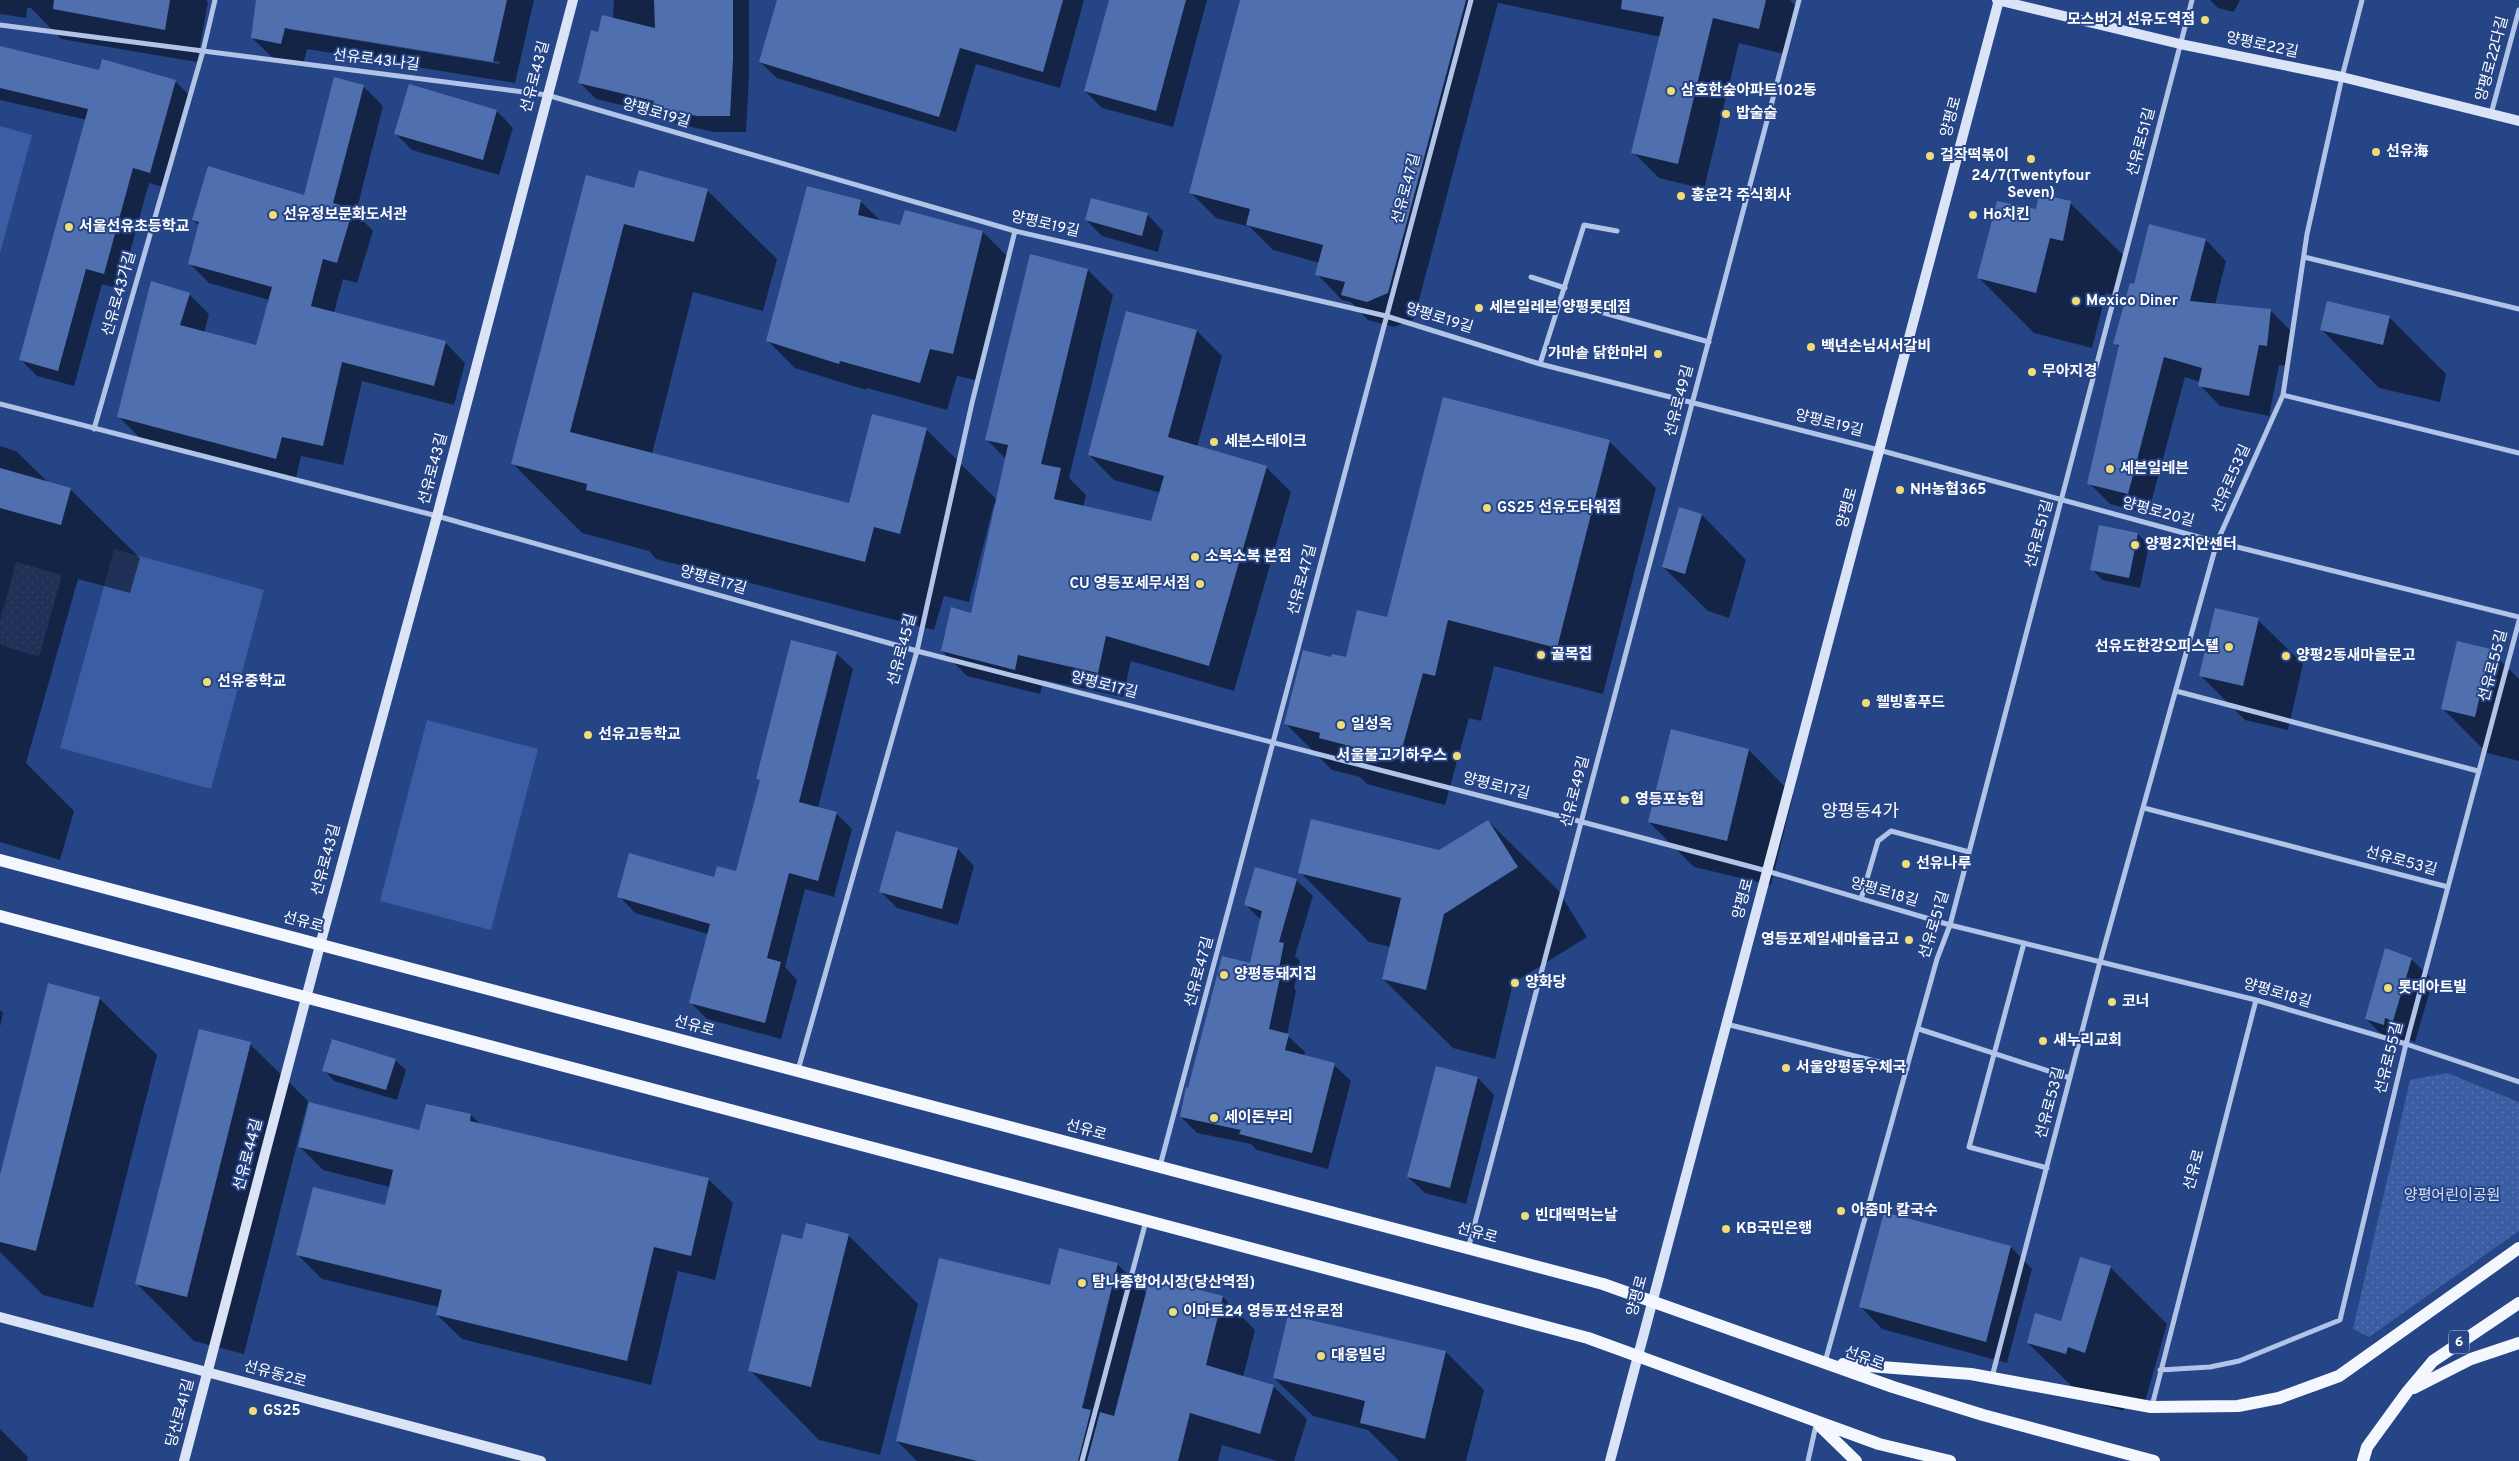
<svg xmlns="http://www.w3.org/2000/svg" width="2519" height="1461" font-family="Overpass,'Noto Sans KR',sans-serif">
	<style>
		.green { fill: url(#green-dots) }
		.pitch { fill: #3b5da3 }
		.shadow { fill: #0007; fill-rule: evenodd }
		.building { fill: #4f6fae }
		.lines { fill: none; stroke-linecap: round; stroke-linejoin: round }
		.street { stroke: #b1c4e8; stroke-width: 5 }
		.secondary { stroke: #dbe4f7; stroke-width: 10 }
		.primary { stroke: #f4f7fe; stroke-width: 12 }
		.poi-dot { fill: #f1dc77; stroke: #264586; stroke-width: 2 }
		.labels { text-anchor: middle; dominant-baseline: central; stroke-width: 4; stroke-linejoin: round; paint-order: stroke }
		.shield { fill: #264586; stroke: #bec7db; stroke-width: 1 }
		.shield-label { font-size: 14px; font-weight: bold; fill: #fff }
		.poi-label { font-size: 15px; font-weight: bold; fill: #fff; stroke: #264586; text-anchor: start }
		.street-label { font-size: 15px; fill: #fff; stroke: #264586 }
		.park-label { font-size: 15px; fill: #d5e0f6; stroke: #264586 }
		.quarter-label { font-size: 18px; fill: #fff; stroke: #264586 }
	</style>
	<defs>
		<pattern id="green-dots" width="8" height="8" patternUnits="userSpaceOnUse" patternTransform="scale(1.25)"><rect width="8" height="8" fill="#3b5da3"/><path d="M2 2h.1M6 6h.1" fill="none" stroke="#5875b1" stroke-width="1.8" stroke-linecap="round"/></pattern>
	</defs>
	<rect width="100%" height="100%" fill="#264586"/>
	<path class="green" d="M16 562 62 575 39 657 0 645V621Z
		M2447 1073 2519 1102V1231L2369 1337 2353 1329 2410 1080Z"/>
	<path class="pitch" d="M0 126 32 135 0 253Z
		M114 549 264 590 211 789 60 748Z
		M427 720 538 749 491 930 380 901Z"/>
	<path class="shadow" d="M0 0H206L208 2 197 62 61 39 31 8H27L26 18 0 14Z
		M264 0H534L515 83 307 49 303 65 274 59 252 38ZM287 27 500 62 499 64 287 29Z
		M614 0H749V76L746 132H714L669 122 663 115 596 99 580 83 599 33 613 19Z
		M779 0H1084L1060 88 976 64 956 132 777 78 760 62Z
		M1110 0H1207L1173 127 1102 108 1085 91Z
		M1241 0H1790L1796 6 1784 54 1739 43 1704 189 1659 178 1633 152 1661 37 1498 3 1414 319 1394 327 1368 320 1351 302 1342 300 1317 274 1320 263 1273 250 1250 227 1216 218 1190 192Z
		M2210 0H2240L2234 12 2218 8Z
		M0 47 100 72 175 81 191 97 166 188 149 183 120 289 102 284 74 386 37 376 21 360 87 120 0 100Z
		M363 86 383 106 356 213 373 231 357 283 343 279 334 313 445 342 465 363 454 405 362 381 343 465 301 456 296 478 139 437 119 417 189 294 209 314 204 333 257 347 269 300 209 283 189 263 200 226 193 220 305 196Z
		M497 111 513 128 499 175 412 150 396 134Z
		M635 190H707L777 259 763 311 693 292 652 454 850 505 926 429 997 500 1006 459 986 439 1088 270 1113 295 1069 478 1086 495 1083 507 1152 522 1161 493 1114 480 1089 455 1197 331 1222 356 1197 447 1266 467 1291 492 1234 691 1131 661 1123 697 1044 680 1040 694 967 676 942 651 972 614 996 504H994L969 602 944 596 934 630 656 559 649 551 582 533 513 464Z
		M860 201 882 222 901 227 983 232 1010 259 980 381 957 376 947 410 867 388 866 390 795 368 768 341Z
		M2070 203 2126 258 2118 296 2106 293 2092 348 2034 333 1979 278 2037 211Z
		M1147 214 1163 231 1158 252 1102 236 1086 220Z
		M2206 240 2226 261 2215 305 2270 310 2291 331 2288 366 2279 365 2269 416 2220 406 2200 385V382L2185 377 2148 514 2110 504 2089 483 2120 348 2115 343 2135 286Z
		M2389 317 2446 374 2440 402 2379 388 2322 330Z
		M1444 398 1610 442 1656 488 1603 694 1494 666 1481 721 1469 718 1445 805 1367 784 1360 777 1332 770 1286 724 1332 659H1347L1388 619Z
		M0 446 16 451 49 483 70 489 140 558 130 593 78 579 26 763 74 811 60 860 0 842Z
		M1702 515 1746 560 1729 618 1708 611 1663 567Z
		M2138 534 2149 545 2140 588 2102 580 2092 569Z
		M2258 620 2303 664 2288 730 2245 720 2201 676Z
		M2458 643 2491 651 2519 679V761L2487 753 2442 708Z
		M836 653 853 669 818 808 836 813 852 829 834 897 805 889 785 967 797 980 781 1039 707 1019 691 1003 708 934 635 913 619 896 737 873 761 781 758 778Z
		M1749 750 1793 795 1771 885 1694 867 1649 822Z
		M1488 821 1558 890 1587 937 1513 983 1495 1059 1453 1048 1383 979 1391 947 1369 942 1300 872 1440 851Z
		M958 849 974 866 958 925 897 908 880 891Z
		M1296 880 1313 896 1295 956 1300 961 1294 988 1296 991 1287 1035 1305 1052 1304 1056 1334 1065 1351 1081 1328 1169 1257 1150 1251 1144 1197 1133 1181 1117 1189 1089 1251 965 1261 920 1246 905Z
		M2411 959 2433 980 2415 1042 2407 1039 2405 1046 2388 1041 2366 1019Z
		M99 998 157 1055 93 1308 43 1295 0 1252V1180Z
		M0 1010 3 1013 0 1027Z
		M250 1044 308 1101 244 1354 194 1341 137 1284Z
		M395 1060 406 1070 397 1100 334 1081 324 1070Z
		M1478 1078 1494 1095 1466 1204 1425 1193 1408 1177Z
		M471 1115 480 1124 708 1179 733 1203 715 1280 678 1271 651 1385 462 1339 437 1315 439 1307 322 1279 298 1255 386 1206 390 1187 323 1170 299 1146 420 1131Z
		M848 1235 918 1304 880 1455 819 1440 750 1370Z
		M2011 1247 2032 1269 2007 1363 1882 1329 1861 1307Z
		M1117 1264 1147 1293 1150 1279 1223 1297 1255 1330 1243 1377 1274 1387 1307 1419 1294 1461H1277L1222 1445 1218 1461H917L897 1441 1050 1287Z
		M2110 1267 2167 1324 2143 1409 2125 1404 2123 1411 2086 1400 2028 1343 2062 1323Z
		M1446 1352 1484 1390 1466 1461H1399L1368 1430 1313 1416 1274 1378Z
		M0 1429 28 1457 27 1461H0Z"/>
	<path class="building" d="M54 0H170L165 30 53 9Z
		M256 0H507L493 62 285 28 281 44 251 38Z
		M654 0H733V59L730 116H697L652 106 654 101 578 83 591 30 598 32 602 15 655 28Z
		M777 0H1063L1043 72 960 48 939 117 759 62Z
		M1109 0H1186L1156 111 1084 91Z
		M1240 0H1466L1388 293 1367 302 1341 295 1345 282 1315 275 1323 245 1246 225 1250 209 1189 193Z
		M1622 0H1766L1759 29 1713 18 1678 164 1631 153 1664 17 1621 9Z
		M0 46 99 70 102 59 176 80 150 173 133 168 104 274 86 269 58 371 19 360 88 109 0 88Z
		M334 77 364 85 333 203 353 209 337 263 323 259 311 306 446 341 434 386 342 362 323 446 282 437 276 459 117 417 151 281 190 293 180 325 256 345 272 287 188 264 199 222 192 220 208 166 304 195Z
		M409 84 497 110 483 160 394 134Z
		M639 170 708 189 694 242 624 224 570 432 849 503 872 414 927 428 900 534 874 527 865 562 586 490 587 484 511 464 586 175 634 188Z
		M807 186 861 200 858 215 900 225 905 210 983 231 953 354 930 349 920 383 840 361 839 364 766 341Z
		M2039 194 2071 201 2063 241 2050 238 2036 293 1977 278 1997 201 2036 209Z
		M1091 198 1148 213 1142 236 1085 220Z
		M2149 224 2206 239 2190 301 2271 309 2267 346 2259 345 2249 396 2198 386 2202 368 2164 357 2128 494 2087 484 2119 345 2113 344 2130 283 2134 284Z
		M1030 254 1088 269 1041 464 1061 468 1054 499 1151 521 1164 476 1088 455 1126 311 1197 330 1168 437 1267 466 1209 666 1106 636 1098 673 1018 655 1015 670 941 651 951 607 971 613 1008 445 985 440Z
		M2327 301 2390 316 2383 345 2320 330Z
		M1443 397 1610 440 1557 648 1448 620 1435 676 1423 673 1399 759 1319 738 1320 733 1284 724 1303 650 1331 657 1332 654 1346 657 1357 610 1387 617Z
		M0 468 71 488 61 525 0 508Z
		M1679 507 1702 514 1685 574 1662 567Z
		M2099 525 2138 533 2129 578 2090 570Z
		M2215 608 2259 618 2243 686 2199 676Z
		M791 640 837 652 799 802 837 812 818 881 789 873 767 958 781 962 765 1023 689 1003 710 924 617 897 629 853 714 877 717 866 736 871 760 780 756 779Z
		M2457 641 2491 649 2475 717 2441 709Z
		M1671 729 1749 749 1727 841 1648 822Z
		M1311 819 1439 850 1488 820 1518 867 1444 914 1426 990 1382 979 1401 898 1298 873Z
		M896 831 958 848 942 909 879 892Z
		M1255 867 1297 879 1279 942 1284 943 1278 973H1281L1269 1029 1289 1034 1285 1050 1335 1063 1312 1153 1239 1134 1241 1130 1180 1117 1186 1087 1188 1088 1222 956 1250 963 1262 911 1244 905Z
		M2385 948 2412 958 2393 1021 2385 1018 2384 1025 2365 1019Z
		M48 983 100 997 36 1251 0 1242V1175Z
		M199 1029 251 1042 187 1297 135 1284Z
		M332 1039 396 1059 386 1090 322 1071Z
		M1436 1066 1478 1077 1450 1188 1407 1177Z
		M309 1102 419 1130 426 1104 471 1114 470 1121 709 1178 691 1256 654 1247 627 1361 436 1315 442 1290 296 1255 313 1187 385 1205 393 1170 298 1147Z
		M1884 1212 2011 1246 1986 1342 1859 1307Z
		M806 1223 849 1234 811 1387 748 1371 782 1234 802 1239Z
		M1059 1248 1118 1263 1082 1408 1091 1410 1078 1461H977L896 1441 939 1258 1050 1285Z
		M2080 1257 2111 1266 2085 1353 2068 1347 2066 1354 2027 1343 2035 1313 2061 1321Z
		M1150 1277 1223 1296 1206 1365 1274 1385 1260 1434 1190 1413 1178 1461H1087L1100 1412 1114 1416Z
		M1288 1315 1446 1351 1425 1439 1360 1423 1365 1401 1273 1378Z"/>
	<g class="lines">
		<path class="street" d="M0 25 547 95 1015 231 1386 316 1540 364 1879 450 2217 542 2519 617
			M2491 114 2519 10
			M2304 257 2519 309
			M1531 277 1565 288
			M1561 301 1709 342
			M1540 364 1584 225 1617 231
			M2283 395 2519 453
			M0 404 437 516 917 651 1590 824 1767 871 1950 925 2256 1000 2406 1044 2519 1082
			M94 429 203 51 215 0
			M2176 691 2478 771
			M2144 808 2448 887
			M1861 899 1878 841 1891 831 1969 852
			M2024 943 1969 1147 2047 1168
			M1726 1024 1907 1069
			M1919 1029 2070 1078
			M798 1070 917 651 972 403 1015 231
			M1160 1166 1471 0
			M1468 1249 1799 0
			M1825 1362 1937 959 1950 925 2192 0
			M2160 1370 2210 1367 2239 1361 2340 1320 2406 1044 2519 621
			M1992 1377 2100 962 2217 542 2283 395 2307 234 2342 77 2362 0
			M2152 1406 2256 1000
			M1082 1461 1146 1221
			M1808 1461 1816 1425"/>
		<path class="secondary" d="M1997 0 2180 44 2342 77 2519 121
			M0 1317 541 1461
			M184 1461 320 945 437 516 573 0
			M1610 1461 1999 0"/>
		<path class="primary" d="M0 860 1603 1284 1893 1387 1983 1415 2154 1461
			M0 916 1588 1338 1879 1444 1950 1461
			M1843 1364 1971 1374 2151 1407 2238 1406 2279 1398 2339 1376 2519 1248
			M2414 1388 2471 1359 2519 1343
			M1820 1426 1856 1461
			M2363 1461 2367 1447 2407 1392 2433 1361 2519 1303"/>
	</g>
	<g class="poi-dot">
		<circle cx="2205" cy="20" r="5"/>
		<circle cx="1671" cy="91" r="5"/>
		<circle cx="1726" cy="114" r="5"/>
		<circle cx="2376" cy="152" r="5"/>
		<circle cx="1930" cy="156" r="5"/>
		<circle cx="2031" cy="159" r="5"/>
		<circle cx="1681" cy="196" r="5"/>
		<circle cx="273" cy="215" r="5"/>
		<circle cx="1973" cy="215" r="5"/>
		<circle cx="69" cy="227" r="5"/>
		<circle cx="2076" cy="301" r="5"/>
		<circle cx="1479" cy="308" r="5"/>
		<circle cx="1811" cy="347" r="5"/>
		<circle cx="1658" cy="354" r="5"/>
		<circle cx="2032" cy="372" r="5"/>
		<circle cx="1214" cy="442" r="5"/>
		<circle cx="2110" cy="469" r="5"/>
		<circle cx="1900" cy="490" r="5"/>
		<circle cx="1487" cy="508" r="5"/>
		<circle cx="2135" cy="545" r="5"/>
		<circle cx="1195" cy="557" r="5"/>
		<circle cx="1200" cy="584" r="5"/>
		<circle cx="2229" cy="647" r="5"/>
		<circle cx="1541" cy="655" r="5"/>
		<circle cx="2286" cy="656" r="5"/>
		<circle cx="207" cy="682" r="5"/>
		<circle cx="1866" cy="703" r="5"/>
		<circle cx="1341" cy="725" r="5"/>
		<circle cx="588" cy="735" r="5"/>
		<circle cx="1457" cy="756" r="5"/>
		<circle cx="1625" cy="800" r="5"/>
		<circle cx="1906" cy="864" r="5"/>
		<circle cx="1909" cy="940" r="5"/>
		<circle cx="1224" cy="975" r="5"/>
		<circle cx="1515" cy="983" r="5"/>
		<circle cx="2388" cy="988" r="5"/>
		<circle cx="2112" cy="1002" r="5"/>
		<circle cx="2043" cy="1041" r="5"/>
		<circle cx="1786" cy="1068" r="5"/>
		<circle cx="1214" cy="1118" r="5"/>
		<circle cx="1841" cy="1211" r="5"/>
		<circle cx="1525" cy="1216" r="5"/>
		<circle cx="1726" cy="1229" r="5"/>
		<circle cx="1082" cy="1283" r="5"/>
		<circle cx="1173" cy="1312" r="5"/>
		<circle cx="1321" cy="1356" r="5"/>
		<circle cx="253" cy="1411" r="5"/>
	</g>
	<g class="labels">
		<rect class="shield" x="2449" y="1330.5" width="20" height="23" rx="4"/>
		<g class="shield-label">
			<text x="2459" y="1342">6</text>
		</g>
		<g class="poi-label">
			<text x="2195" y="20" text-anchor="end">모스버거 선유도역점</text>
			<text x="1681" y="91">삼호한숲아파트102동</text>
			<text x="1736" y="114">밥술술</text>
			<text x="2386" y="152">선유海</text>
			<text x="1940" y="156">걸작떡볶이</text>
			<text x="2031" y="176" text-anchor="middle">24/7(Twentyfour<tspan x="2031" dy="17">Seven)</tspan></text>
			<text x="1691" y="196">홍운각 주식회사</text>
			<text x="283" y="215">선유정보문화도서관</text>
			<text x="1983" y="215">Ho치킨</text>
			<text x="79" y="227">서울선유초등학교</text>
			<text x="2086" y="301">Mexico Diner</text>
			<text x="1489" y="308">세븐일레븐 양평롯데점</text>
			<text x="1821" y="347">백년손님서서갈비</text>
			<text x="1648" y="354" text-anchor="end">가마솥 닭한마리</text>
			<text x="2042" y="372">무아지경</text>
			<text x="1224" y="442">세븐스테이크</text>
			<text x="2120" y="469">세븐일레븐</text>
			<text x="1910" y="490">NH농협365</text>
			<text x="1497" y="508">GS25 선유도타워점</text>
			<text x="2145" y="545">양평2치안센터</text>
			<text x="1205" y="557">소복소복 본점</text>
			<text x="1190" y="584" text-anchor="end">CU 영등포세무서점</text>
			<text x="2219" y="647" text-anchor="end">선유도한강오피스텔</text>
			<text x="1551" y="655">골목집</text>
			<text x="2296" y="656">양평2동새마을문고</text>
			<text x="217" y="682">선유중학교</text>
			<text x="1876" y="703">웰빙홈푸드</text>
			<text x="1351" y="725">일성옥</text>
			<text x="598" y="735">선유고등학교</text>
			<text x="1447" y="756" text-anchor="end">서울불고기하우스</text>
			<text x="1635" y="800">영등포농협</text>
			<text x="1916" y="864">선유나루</text>
			<text x="1899" y="940" text-anchor="end">영등포제일새마을금고</text>
			<text x="1234" y="975">양평동돼지집</text>
			<text x="1525" y="983">양화당</text>
			<text x="2398" y="988">롯데아트빌</text>
			<text x="2122" y="1002">코너</text>
			<text x="2053" y="1041">새누리교회</text>
			<text x="1796" y="1068">서울양평동우체국</text>
			<text x="1224" y="1118">세이돈부리</text>
			<text x="1851" y="1211">아줌마 칼국수</text>
			<text x="1535" y="1216">빈대떡먹는날</text>
			<text x="1736" y="1229">KB국민은행</text>
			<text x="1092" y="1283">탐나종합어시장(당산역점)</text>
			<text x="1183" y="1312">이마트24 영등포선유로점</text>
			<text x="1331" y="1356">대웅빌딩</text>
			<text x="263" y="1411">GS25</text>
		</g>
		<g class="street-label">
			<text transform="translate(2262 46) rotate(12)">양평로22길</text>
			<text transform="translate(2493 59) rotate(-75)">양평로22다길</text>
			<text transform="translate(376 61) rotate(7)">선유로43나길</text>
			<text transform="translate(536 77) rotate(-75)">선유로43길</text>
			<text transform="translate(656 114) rotate(16)">양평로19길</text>
			<text transform="translate(1952 117) rotate(-75)">양평로</text>
			<text transform="translate(2142 142) rotate(-75)">선유로51길</text>
			<text transform="translate(1407 189) rotate(-75)">선유로47길</text>
			<text transform="translate(1045 225) rotate(13)">양평로19길</text>
			<text transform="translate(120 294) rotate(-74)">선유로43가길</text>
			<text transform="translate(1439 319) rotate(17)">양평로19길</text>
			<text transform="translate(1680 401) rotate(-75)">선유로49길</text>
			<text transform="translate(1829 424) rotate(14)">양평로19길</text>
			<text transform="translate(434 469) rotate(-75)">선유로43길</text>
			<text transform="translate(2232 479) rotate(-66)">선유로53길</text>
			<text transform="translate(1848 508) rotate(-75)">양평로</text>
			<text transform="translate(2158 513) rotate(15)">양평로20길</text>
			<text transform="translate(2040 534) rotate(-75)">선유로51길</text>
			<text transform="translate(1303 580) rotate(-75)">선유로47길</text>
			<text transform="translate(713 581) rotate(16)">양평로17길</text>
			<text transform="translate(903 650) rotate(-75)">선유로45길</text>
			<text transform="translate(2494 666) rotate(-75)">선유로55길</text>
			<text transform="translate(1104 686) rotate(14)">양평로17길</text>
			<text transform="translate(1496 787) rotate(14)">양평로17길</text>
			<text transform="translate(1576 792) rotate(-75)">선유로49길</text>
			<text transform="translate(327 860) rotate(-75)">선유로43길</text>
			<text transform="translate(2401 862) rotate(15)">선유로53길</text>
			<text transform="translate(1884 893) rotate(16)">양평로18길</text>
			<text transform="translate(1744 899) rotate(-75)">양평로</text>
			<text transform="translate(303 923) rotate(15)">선유로</text>
			<text transform="translate(1935 925) rotate(-73)">선유로51길</text>
			<text transform="translate(1200 972) rotate(-75)">선유로47길</text>
			<text transform="translate(2277 994) rotate(16)">양평로18길</text>
			<text transform="translate(694 1027) rotate(15)">선유로</text>
			<text transform="translate(2390 1058) rotate(-76)">선유로55길</text>
			<text transform="translate(2051 1103) rotate(-75)">선유로53길</text>
			<text transform="translate(1086 1131) rotate(15)">선유로</text>
			<text transform="translate(249 1155) rotate(-75)">선유로44길</text>
			<text transform="translate(2195 1170) rotate(-75)">선유로</text>
			<text transform="translate(1477 1234) rotate(15)">선유로</text>
			<text transform="translate(1638 1296) rotate(-75)">양평로</text>
			<text transform="translate(1864 1359) rotate(20)">선유로</text>
			<text transform="translate(275 1375) rotate(15)">선유동2로</text>
			<text transform="translate(181 1413) rotate(-75)">당산로41길</text>
		</g>
		<g class="park-label">
			<text x="2452" y="1196">양평어린이공원</text>
		</g>
		<g class="quarter-label">
			<text x="1860" y="812">양평동4가</text>
		</g>
	</g>
</svg>
